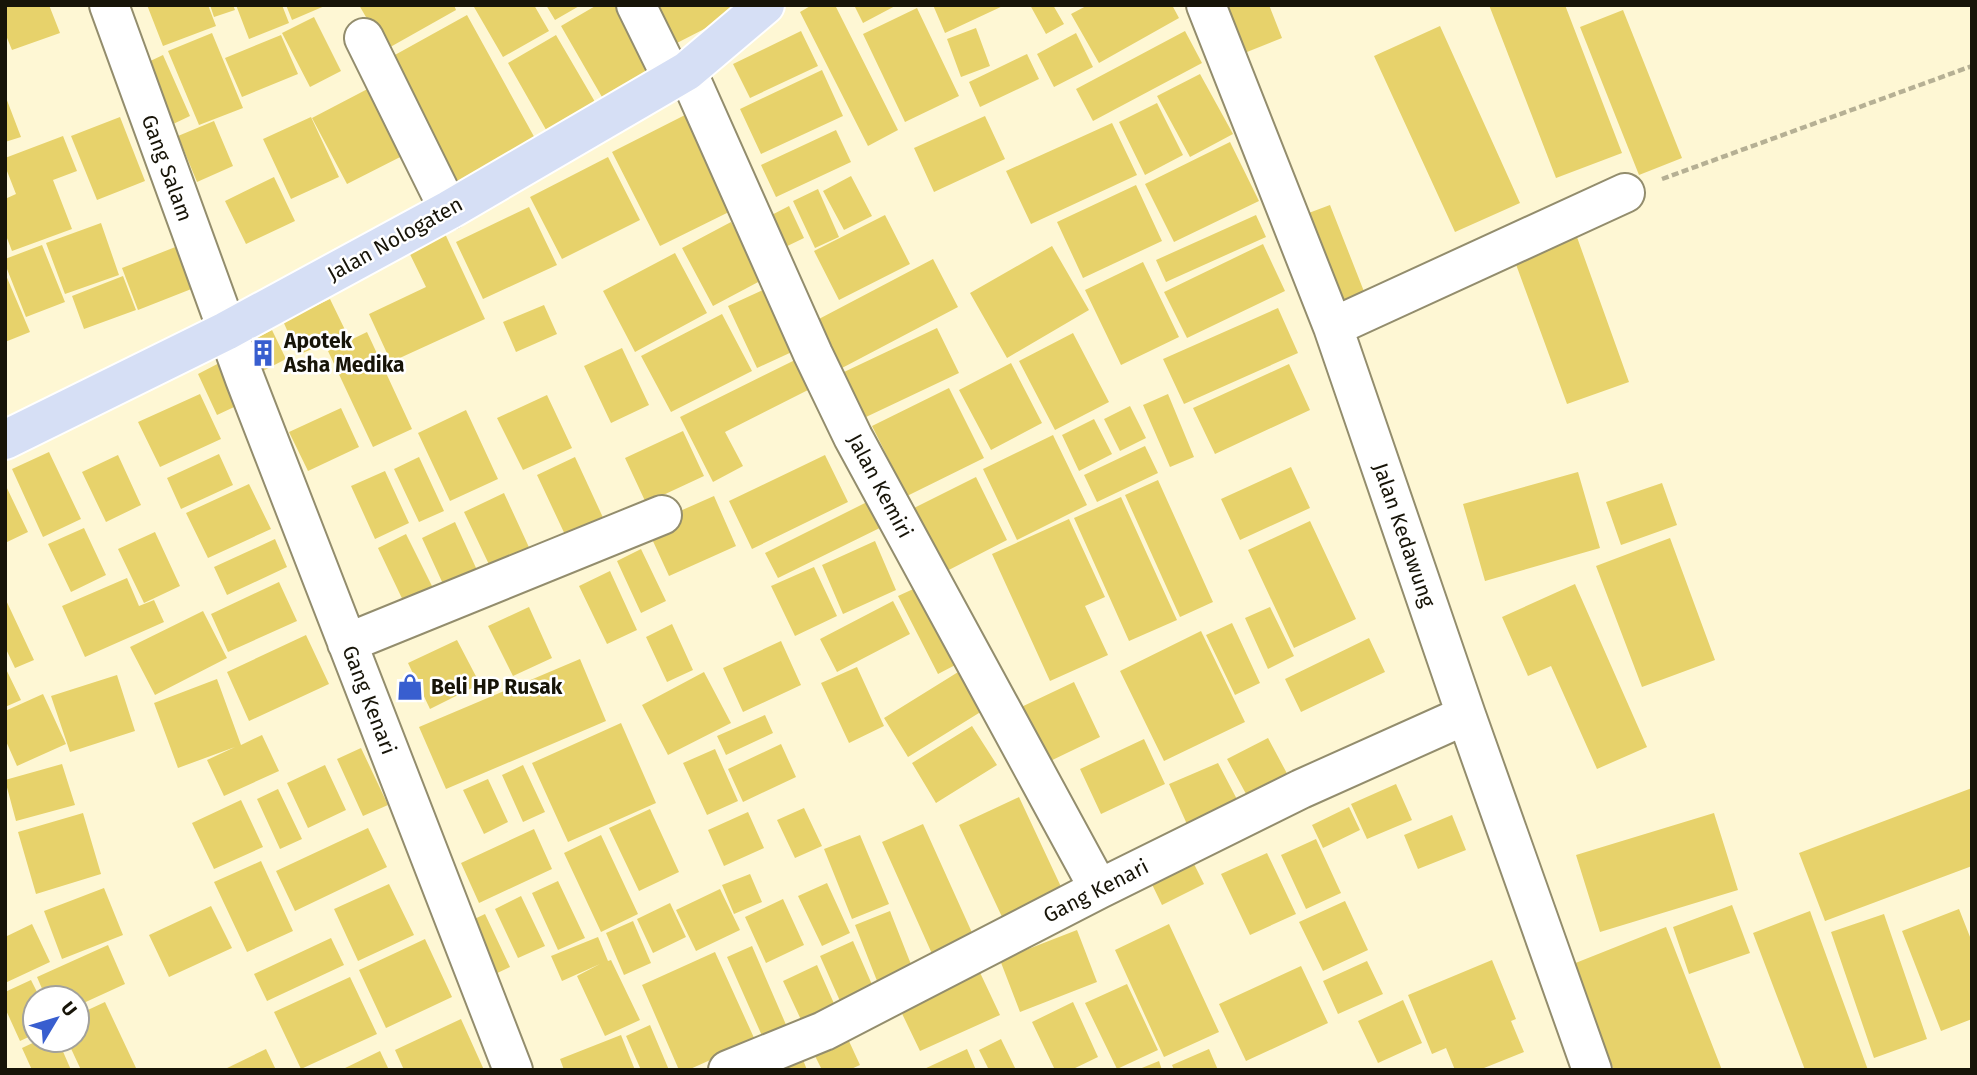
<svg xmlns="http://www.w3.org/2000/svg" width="1977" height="1075" font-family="'Fira Sans',sans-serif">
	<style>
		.building { fill: #e7d26b }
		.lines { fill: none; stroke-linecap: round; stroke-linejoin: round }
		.minor-casing { stroke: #938d6d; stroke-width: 42 }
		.major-casing { stroke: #fff; stroke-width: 42 }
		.path { stroke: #b6b094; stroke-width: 4.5; stroke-dasharray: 7 3.5; stroke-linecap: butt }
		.minor { stroke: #fff; stroke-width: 38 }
		.major { stroke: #d6dff5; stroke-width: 38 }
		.labels { text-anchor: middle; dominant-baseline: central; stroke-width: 5; stroke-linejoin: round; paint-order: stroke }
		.street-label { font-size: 21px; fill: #171408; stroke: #fff }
		.poi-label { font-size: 21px; font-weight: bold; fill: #171408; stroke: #fff; text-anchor: start }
	</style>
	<rect width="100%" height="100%" fill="#fef7d4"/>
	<path class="building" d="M5 5H49L60 33 12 50 5 33Z
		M147 5H208L216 26 163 46Z
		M210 5H233L235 10 214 17Z
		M236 5H282L289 23 249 39Z
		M286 5H327L292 20Z
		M359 5H454L456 10 385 50Z
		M478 5H534L549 31 503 57 474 7Z
		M546 5H581L555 20Z
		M597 5H618L657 75 606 104 561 26Z
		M655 5H751L675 44Z
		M812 5H835L898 130 868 146 800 12Z
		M854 5H897L863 23Z
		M933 5H1005L945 33Z
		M1030 5H1053L1064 24 1046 34Z
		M1088 5H1172L1179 18 1099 63 1071 14Z
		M1217 5H1269L1282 38 1237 56Z
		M1489 5H1565L1622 153 1556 178Z
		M917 8 959 96 905 122 863 34Z
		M1623 10 1682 158 1639 175 1580 27Z
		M467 15 537 142 455 188 384 61Z
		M314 17 341 71 310 87 282 33Z
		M1440 26 1520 203 1455 232 1374 56Z
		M976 28 990 66 961 77 947 39Z
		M801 31 818 66 750 98 733 64Z
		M1185 31 1202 63 1093 121 1076 89Z
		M212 33 243 108 199 125 168 51Z
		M1076 33 1093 67 1054 87 1037 54Z
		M281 35 298 74 242 97 225 58Z
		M556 35 598 107 549 135 508 63Z
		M1027 54 1039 79 980 107 969 82Z
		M163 55 190 116 171 125 144 64Z
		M822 70 843 116 761 154 740 109Z
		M1200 74 1233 134 1190 157 1157 96Z
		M379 83 414 150 347 184 312 118Z
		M5 95 21 137 5 142Z
		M1157 103 1183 155 1145 175 1119 122Z
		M685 115 733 210 660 246 612 152Z
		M985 116 1005 159 934 192 914 148Z
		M120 117 145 181 97 200 71 136Z
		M311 117 339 177 291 199 263 139Z
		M214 121 233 166 197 182 178 136Z
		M1112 123 1137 175 1031 224 1006 171Z
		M836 130 851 162 776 197 761 165Z
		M63 136 77 171 53 180 72 229 12 251 5 233V199L16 194 5 166V158Z
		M1230 142 1259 201 1174 242 1145 184Z
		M608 157 640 220 562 259 530 197Z
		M851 176 872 216 844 230 823 191Z
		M274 177 295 221 246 244 225 201Z
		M1136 185 1162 241 1083 278 1057 222Z
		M818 189 839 237 815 248 793 201Z
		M1330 205 1365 294 1333 306 1298 217Z
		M789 206 804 238 777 251 762 220Z
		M529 207 557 265 483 299 456 242Z
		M885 215 910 264 839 300 814 251Z
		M1256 215 1266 237 1166 282 1156 260Z
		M731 222 762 280 713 306 682 248Z
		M101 223 119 275 65 294 46 243Z
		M440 223 485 319 391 362 369 314 426 287 403 240Z
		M1573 226 1629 382 1567 404 1510 248Z
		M183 244 199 286 138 310 122 268Z
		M1263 244 1285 291 1187 338 1164 292Z
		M42 245 65 302 26 317 5 264V259Z
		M1052 246 1089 310 1007 358 970 293Z
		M675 253 707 313 635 352 603 291Z
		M933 259 958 307 842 368 817 320Z
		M1143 262 1179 337 1121 365 1085 290Z
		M5 273 30 332 5 342Z
		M123 276 136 310 84 329 72 296Z
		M765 289 794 351 757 368 728 306Z
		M330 299 347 334 298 355 283 321Z
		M544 305 557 334 516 352 503 322Z
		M1278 308 1298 353 1184 404 1163 359Z
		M722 314 752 371 671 412 641 356Z
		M937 328 959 373 866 417 844 372Z
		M272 330 286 359 253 376 239 347Z
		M367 332 412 429 373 447 328 351Z
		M1073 333 1109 402 1055 430 1019 361Z
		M622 348 649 405 611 423 584 366Z
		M227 359 247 401 217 415 198 374Z
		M795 360 810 389 725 432 743 466 713 482 680 417Z
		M1011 363 1042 423 991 450 959 390Z
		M1289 364 1310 410 1215 454 1193 408Z
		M949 388 984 458 907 496 872 426Z
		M200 394 221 439 160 467 138 422Z
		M1168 394 1194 457 1170 467 1143 405Z
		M547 395 572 448 523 470 497 418Z
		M1130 406 1146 438 1120 451 1104 419Z
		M341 408 359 447 308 471 289 432Z
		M466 410 498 479 450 501 418 433Z
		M1094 419 1112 454 1079 471 1062 435Z
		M683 431 704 476 646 503 625 458Z
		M1053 435 1087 505 1017 540 983 469Z
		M1145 446 1158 473 1097 502 1084 475Z
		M49 452 81 519 43 537 12 469Z
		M219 454 233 485 181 509 167 478Z
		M118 455 141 505 106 522 82 472Z
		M825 455 848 502 752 549 729 501Z
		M419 457 444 511 419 522 394 469Z
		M575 457 606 524 568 541 537 475Z
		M1291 467 1310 508 1240 540 1221 499Z
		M385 471 409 523 375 539 351 486Z
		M1578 472 1600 548 1485 581 1463 504Z
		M976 477 1007 540 943 573 912 509Z
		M1158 480 1213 602 1180 617 1125 495Z
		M1662 483 1677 525 1621 545 1606 502Z
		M5 484 28 532 5 543Z
		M249 484 271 529 208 558 186 513Z
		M504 493 533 556 494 575 464 512Z
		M883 494 896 520 778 578 765 553Z
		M714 496 736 546 669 576 646 526Z
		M1121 497 1177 620 1129 641 1074 518Z
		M1069 519 1105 597 1085 606 1108 655 1050 681 992 554Z
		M1310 521 1356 619 1294 648 1248 550Z
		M455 522 482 581 449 597 422 538Z
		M84 528 106 575 71 592 48 544Z
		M155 532 180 586 144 603 118 549Z
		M406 534 437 596 408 611 378 548Z
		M1670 538 1715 660 1642 687 1596 566Z
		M275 539 287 567 227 595 214 567Z
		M875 541 896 590 843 614 822 565Z
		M641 549 666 601 641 613 617 561Z
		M814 567 837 616 795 636 771 586Z
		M610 571 637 630 607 644 579 586Z
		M127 578 139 606 154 600 164 622 85 657 62 606Z
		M279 582 297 621 228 652 211 614Z
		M1575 584 1647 747 1597 769 1551 666 1528 676 1502 617Z
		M922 585 961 662 938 674 898 596Z
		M5 598 34 660 15 668 5 647Z
		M893 601 910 634 837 672 820 639Z
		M529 607 552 658 513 676 488 626Z
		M1270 607 1294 656 1268 669 1245 618Z
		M203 611 227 658 155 695 130 647Z
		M1232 623 1260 683 1235 695 1206 635Z
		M672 624 693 670 667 682 646 637Z
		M1201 631 1245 722 1164 761 1120 671Z
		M306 635 329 684 249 721 227 672Z
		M1369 638 1385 672 1301 712 1285 679Z
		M457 640 480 684 430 709 408 663Z
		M781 641 801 685 743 712 723 668Z
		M580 659 606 721 446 789 419 727Z
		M5 667 21 700 5 707Z
		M857 667 884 726 849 743 821 683Z
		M963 669 987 708 908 757 884 718Z
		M704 672 731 723 668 755 642 705Z
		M117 675 135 731 70 752 51 696Z
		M217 679 241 745 262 735 279 771 224 796 207 760 235 747 178 768 154 703Z
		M1074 682 1100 737 1040 766 1013 711Z
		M43 694 66 744 17 766 5 739V711Z
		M765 715 773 733 726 755 717 736Z
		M621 723 656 803 568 842 532 763Z
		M972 726 997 765 936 803 912 763Z
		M1268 738 1291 781 1251 803 1227 759Z
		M1144 739 1165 784 1101 814 1080 769Z
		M781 744 796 777 743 802 728 769Z
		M361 748 388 805 363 816 337 759Z
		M715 749 738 801 707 815 683 763Z
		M1218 763 1241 807 1190 831 1169 784Z
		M62 764 75 805 16 821 5 780Z
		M325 765 346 810 308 828 287 783Z
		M523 765 545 812 523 822 502 775Z
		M488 779 508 822 484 834 463 790Z
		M1396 784 1412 820 1367 839 1351 804Z
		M1972 788V866L1825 921 1799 853Z
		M278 789 302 839 280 849 257 799Z
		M1019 797 1063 891 1003 919 959 825Z
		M241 800 263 847 214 869 192 823Z
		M1349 807 1360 830 1323 848 1312 825Z
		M804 808 822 846 795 858 777 820Z
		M650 809 679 872 639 891 609 828Z
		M748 812 764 848 724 866 708 830Z
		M83 813 101 874 36 894 18 832Z
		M1714 813 1738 890 1600 932 1576 855Z
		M1452 815 1466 850 1418 869 1404 835Z
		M923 824 974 937 933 956 882 842Z
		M368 828 387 867 295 911 276 871Z
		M534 829 552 869 479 903 461 863Z
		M601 835 638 914 601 932 564 853Z
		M860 835 889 904 852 919 824 849Z
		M1316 839 1341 893 1306 909 1281 855Z
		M1188 852 1204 884 1162 905 1146 872Z
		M1267 853 1296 914 1250 935 1221 874Z
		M261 861 293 931 247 952 214 882Z
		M750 874 762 902 734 914 722 885Z
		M558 881 585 938 558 950 532 893Z
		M827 883 850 933 822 946 798 896Z
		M389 884 414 935 358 961 334 909Z
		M104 888 123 935 62 959 44 911Z
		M720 889 740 930 696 951 676 910Z
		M521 896 545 946 518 958 495 909Z
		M783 899 804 945 766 963 745 917Z
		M1345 901 1368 950 1323 971 1299 922Z
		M670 903 686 937 653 953 637 919Z
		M1732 905 1750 953 1689 974 1673 927Z
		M211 906 232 948 169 977 149 935Z
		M1959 909 1972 942V1019L1941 1031 1902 931Z
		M890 911 916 977 881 991 855 925Z
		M1810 911 1868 1070H1805L1753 933Z
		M485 914 510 967 491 976 466 923Z
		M1884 914 1927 1039 1874 1058 1831 932Z
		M633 921 651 963 624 975 606 933Z
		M32 924 50 962 5 983V937Z
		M1169 924 1219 1032 1164 1057 1115 950Z
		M1666 927 1722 1070H1614L1573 964Z
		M1077 930 1097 982 1020 1012 1000 960Z
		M598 937 608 961 611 960 640 1020 605 1036 577 976 600 964 562 981 551 956Z
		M331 938 344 965 267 1001 254 974Z
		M425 939 452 997 386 1028 359 970Z
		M853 941 877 996 844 1010 820 956Z
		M108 945 125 984 77 1006V998H46L37 977Z
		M752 946 787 1027 763 1038 727 957Z
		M715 952 755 1040 688 1070H679L642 985Z
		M1492 960 1516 1019 1511 1021 1524 1052 1479 1070H1455L1446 1048 1432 1054 1408 995Z
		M1367 961 1383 994 1338 1014 1323 981Z
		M975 962 1000 1015 920 1051 895 999Z
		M817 965 836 1008 803 1024 783 981Z
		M1301 966 1328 1023 1246 1061 1219 1004Z
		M350 977 377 1034 301 1069 274 1012Z
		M31 980 40 998H35V1034L20 1041 5 1008V992Z
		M1127 984 1158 1050 1117 1069 1085 1003Z
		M1403 1000 1422 1043 1378 1063 1358 1021Z
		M105 1002 136 1068 132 1070H81L67 1040H77V1015Z
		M1073 1002 1098 1057 1071 1070H1055L1032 1022Z
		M461 1019 484 1070H404L395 1050Z
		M650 1025 669 1070H641L626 1036Z
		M621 1035 635 1070H564L560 1059Z
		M848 1039 860 1065 849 1070H822L814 1054Z
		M1001 1039 1016 1070H989L979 1050Z
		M39 1040H58L71 1070H32L22 1048Z
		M266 1049 276 1070H223Z
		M967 1049 976 1070H922Z
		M1209 1049 1218 1070H1174L1172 1065Z
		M380 1051 389 1070H341Z
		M800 1052 807 1070H769Z
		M1159 1061 1162 1070H1137Z"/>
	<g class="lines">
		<defs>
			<path id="minor" d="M109 5 245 379 513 1070
				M636 5 673 80
				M1206 5 1333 327 1466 715 1592 1070
				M364 38 449 210
				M687 71 813 354 853 437 1099 889
				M1333 327 1625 193
				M347 643 662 515
				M728 1070 824 1031 1099 889 1301 789 1466 715"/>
			<path id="major" d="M5 440 226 331 449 210 687 71 765 5"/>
		</defs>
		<use href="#minor" class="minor-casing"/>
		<use href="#major" class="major-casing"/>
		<path class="path" d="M1662 179 1972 66"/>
		<use href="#minor" class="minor"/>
		<use href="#major" class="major"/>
	</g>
	<defs>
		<symbol id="building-bare" viewBox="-9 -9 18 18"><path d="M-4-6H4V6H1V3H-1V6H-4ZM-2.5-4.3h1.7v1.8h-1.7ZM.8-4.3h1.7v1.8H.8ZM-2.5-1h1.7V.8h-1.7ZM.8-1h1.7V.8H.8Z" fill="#385ecf" stroke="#fff" stroke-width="2.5" paint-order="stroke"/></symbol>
		<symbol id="shop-bare" viewBox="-9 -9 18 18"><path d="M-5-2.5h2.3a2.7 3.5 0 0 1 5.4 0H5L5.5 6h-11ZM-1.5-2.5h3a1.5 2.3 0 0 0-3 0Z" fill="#385ecf" stroke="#fff" stroke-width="2.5" paint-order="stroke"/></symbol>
	</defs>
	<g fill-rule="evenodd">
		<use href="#building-bare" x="244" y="334" width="38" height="38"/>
		<use href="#shop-bare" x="391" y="668" width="38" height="38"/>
	</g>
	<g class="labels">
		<g class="street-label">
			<text transform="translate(167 168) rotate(70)">Gang Salam</text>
			<text transform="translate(395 239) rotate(-29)">Jalan Nologaten</text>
			<text transform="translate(880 486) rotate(62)">Jalan Kemiri</text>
			<text transform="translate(1404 535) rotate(71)">Jalan Kedawung</text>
			<text transform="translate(369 700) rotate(69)">Gang Kenari</text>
			<text transform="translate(1096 891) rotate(-27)">Gang Kenari</text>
		</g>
		<g class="poi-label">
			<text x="284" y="341">Apotek<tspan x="284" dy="24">Asha Medika</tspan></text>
			<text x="431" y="687">Beli HP Rusak</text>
		</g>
	</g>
	<rect width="1977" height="1075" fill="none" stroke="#171408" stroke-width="14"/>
	<g transform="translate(56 1019) rotate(52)"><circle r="33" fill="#ffffff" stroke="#a2a19c" stroke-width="2"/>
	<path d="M0-5L12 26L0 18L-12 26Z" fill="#385ecf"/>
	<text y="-10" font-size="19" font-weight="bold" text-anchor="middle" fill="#171408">U</text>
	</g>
</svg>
